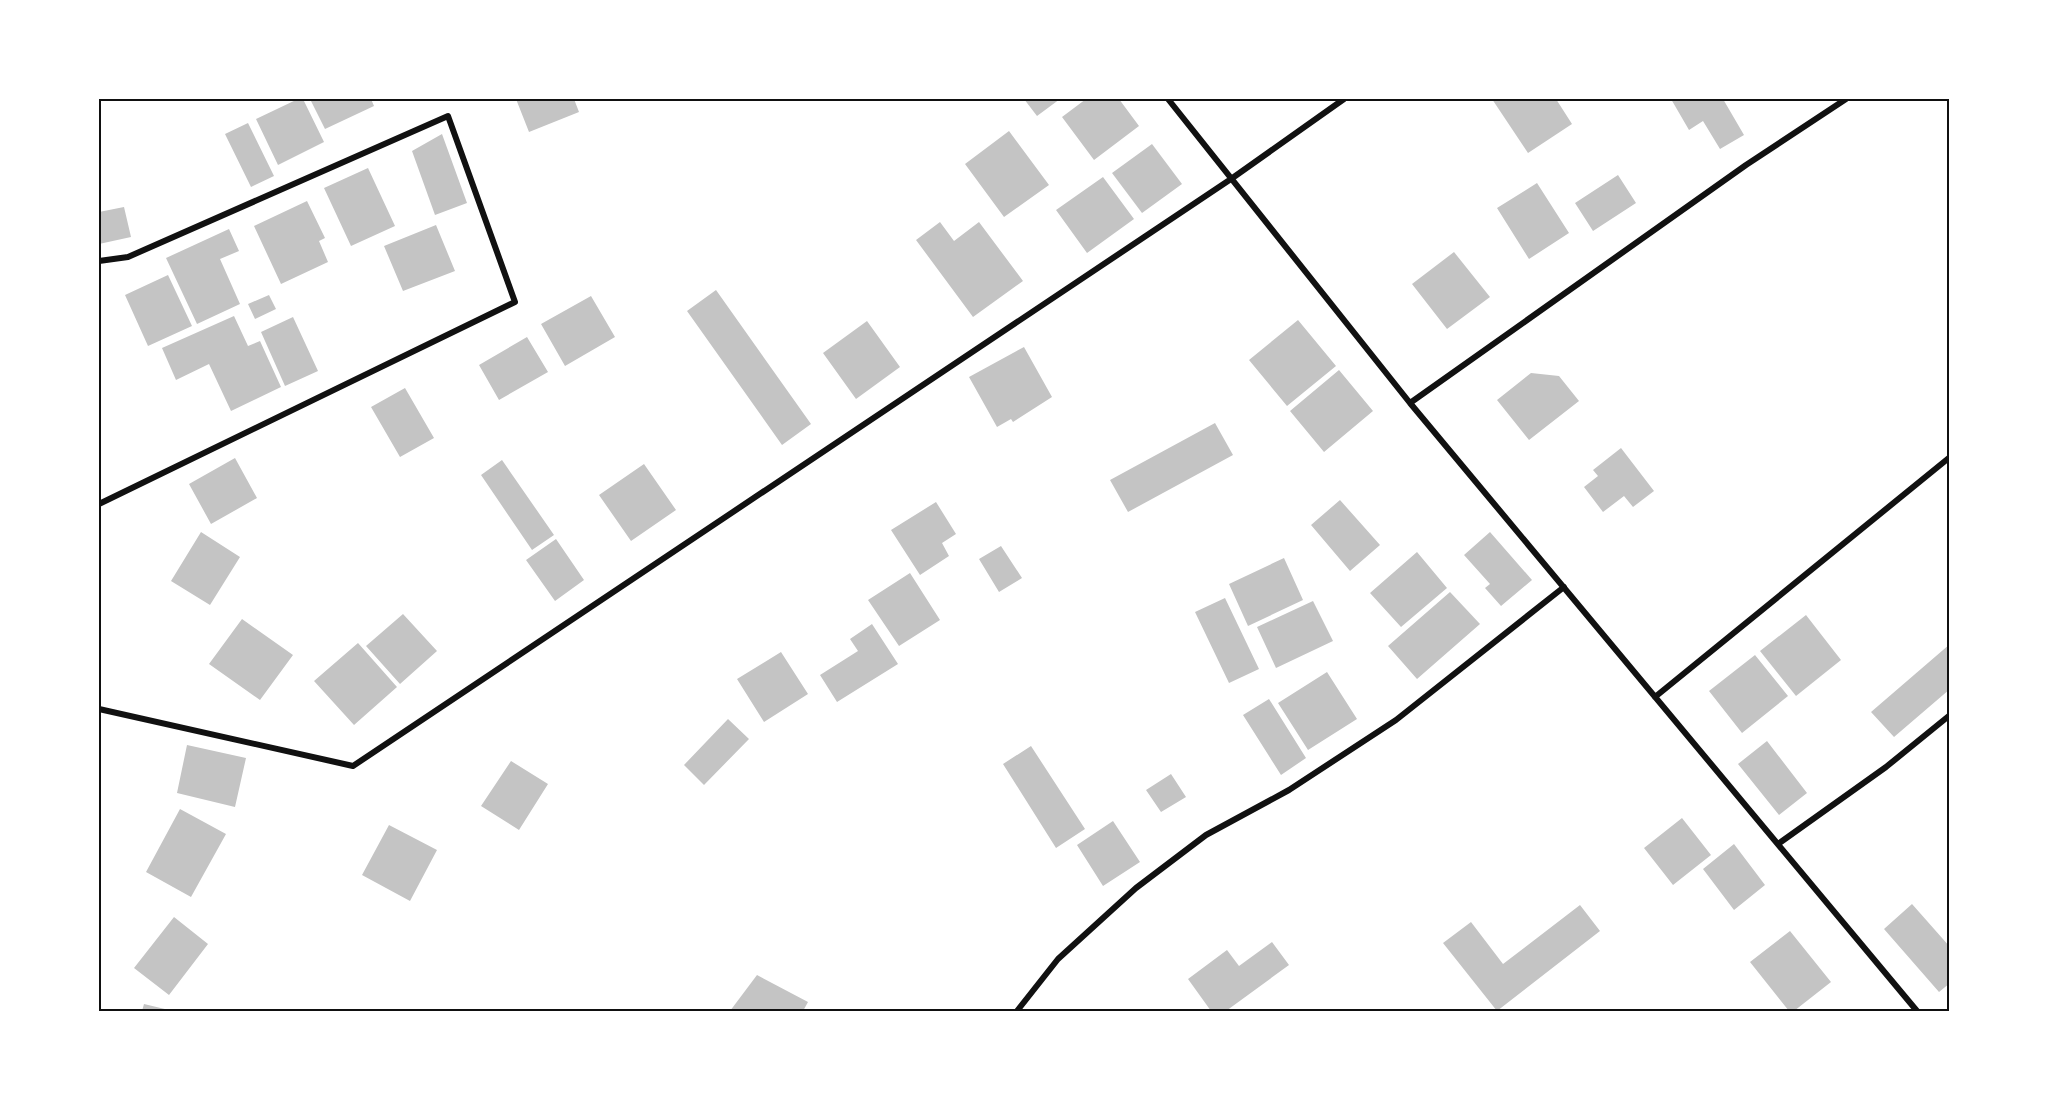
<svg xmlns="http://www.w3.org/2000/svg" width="2049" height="1110" font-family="'Fira Sans',sans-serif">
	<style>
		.building { fill: #c4c4c4 }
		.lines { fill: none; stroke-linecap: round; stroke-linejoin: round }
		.minor { stroke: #111; stroke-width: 6 }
		.neatline { fill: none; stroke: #111; stroke-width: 2 }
	</style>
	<rect width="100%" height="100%" fill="#fff"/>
	<path class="building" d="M298 99H303L324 142 278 165 256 119Z
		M310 99H371L374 106 325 129Z
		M516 99H574L579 112 529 132Z
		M1024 99H1060L1037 116Z
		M1086 99H1119L1139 126 1094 160 1062 117Z
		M1492 99H1556L1572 124 1528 153Z
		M1671 99H1723L1744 135 1720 149 1703 121 1689 130Z
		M248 123 274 176 251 187 225 134Z
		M1009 131 1049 185 1004 217 965 164Z
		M442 134 467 203 435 215 412 151Z
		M1152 144 1182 184 1142 213 1112 173Z
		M368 168 395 226 351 246 324 188Z
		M1618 175 1636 203 1593 231 1575 203Z
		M1103 177 1134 219 1087 253 1056 210Z
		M1537 183 1569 233 1529 259 1497 208Z
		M307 201 325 238 319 241 328 262 281 284 254 226Z
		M124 207 131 237 99 244V212Z
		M940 222 954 241 979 222 1023 281 973 317 916 240Z
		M436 225 455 271 403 291 384 246Z
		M229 229 239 251 220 259 240 304 197 324 166 258Z
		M1454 252 1490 297 1447 329 1412 284Z
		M168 275 192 326 148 346 125 295Z
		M716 290 811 424 782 445 687 311Z
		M269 295 276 309 255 319 248 304Z
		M591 296 615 337 565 366 541 324Z
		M234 316 248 346 260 341 281 387 231 411 209 364 176 380 162 348Z
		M293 317 318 371 285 386 261 332Z
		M1298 320 1336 366 1287 406 1249 360Z
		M867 321 900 367 856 399 823 353Z
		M527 337 548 372 499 400 479 365Z
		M1024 347 1052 397 1013 422 1011 419 997 427 969 377Z
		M1339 370 1373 411 1324 452 1290 411Z
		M1531 373 1559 376 1579 401 1529 440 1497 400Z
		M405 388 434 438 400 457 371 407Z
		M1215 423 1233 455 1128 512 1110 480Z
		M1621 448 1654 491 1633 507 1624 496 1603 512 1584 487 1598 476 1593 470Z
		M235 458 257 498 211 524 189 484Z
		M502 460 554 535 532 550 481 475Z
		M644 464 676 510 631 541 599 495Z
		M1340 500 1380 545 1350 571 1311 525Z
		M936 502 956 534 942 543 949 556 920 575 891 530Z
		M201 532 240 557 210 605 171 581Z
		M1490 532 1532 580 1501 606 1485 588 1490 584 1464 555Z
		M556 539 584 580 555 601 526 560Z
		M1001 546 1022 578 999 592 979 559Z
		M1417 552 1447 588 1401 627 1370 593Z
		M1284 558 1303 600 1248 626 1229 584Z
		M910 573 940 620 899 646 868 600Z
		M1450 592 1480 624 1417 679 1388 646Z
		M1225 598 1259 669 1229 683 1195 612Z
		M1313 601 1333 641 1276 668 1257 627Z
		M403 614 437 651 400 684 366 646Z
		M1806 615 1841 660 1796 696 1760 651Z
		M242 619 293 655 260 700 209 664Z
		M872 624 898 664 837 702 820 675 858 651 850 639Z
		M358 643 397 687 354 725 314 681Z
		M1950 644V689L1894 737 1871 712Z
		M781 652 808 694 764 722 737 679Z
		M1755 655 1788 696 1742 733 1709 691Z
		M1327 672 1357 719 1308 750 1278 703Z
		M1269 699 1306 758 1281 775 1243 715Z
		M728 719 749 739 704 785 684 765Z
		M1767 741 1807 793 1779 815 1738 764Z
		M187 745 246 758 235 807 177 793Z
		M1031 746 1085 829 1056 848 1003 764Z
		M511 761 548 784 519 830 481 806Z
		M1171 774 1186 797 1161 812 1146 790Z
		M180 809 226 834 191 897 146 872Z
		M1682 818 1711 855 1673 885 1644 848Z
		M1113 821 1140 862 1103 886 1077 845Z
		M389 825 437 850 410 901 362 875Z
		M1734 844 1765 885 1734 910 1703 869Z
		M1912 904 1950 947V983L1939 992 1884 929Z
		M1580 905 1600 931 1497 1011 1443 943 1471 922 1503 964Z
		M174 917 208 944 169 995 134 968Z
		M1790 931 1831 982 1794 1011H1789L1750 962Z
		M1272 942 1289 965 1226 1011H1211L1188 979 1227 950 1239 966Z
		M757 975 808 1002 803 1011H730Z
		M144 1004 169 1010V1011H142Z"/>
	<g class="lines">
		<path class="minor" d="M1168 99 1410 403 1917 1011
			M99 261 128 257 448 116 515 302 99 504
			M1410 403 1746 165 1846 99
			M1655 697 1950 457
			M99 709 353 766 1231 179 1344 99
			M1778 844 1886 767 1950 715
			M1017 1011 1058 959 1136 888 1206 835 1289 790 1396 720 1564 587"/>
	</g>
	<rect width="2049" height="1110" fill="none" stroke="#ffffff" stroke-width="201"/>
	<rect x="100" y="100" width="1848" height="910" class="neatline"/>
</svg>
